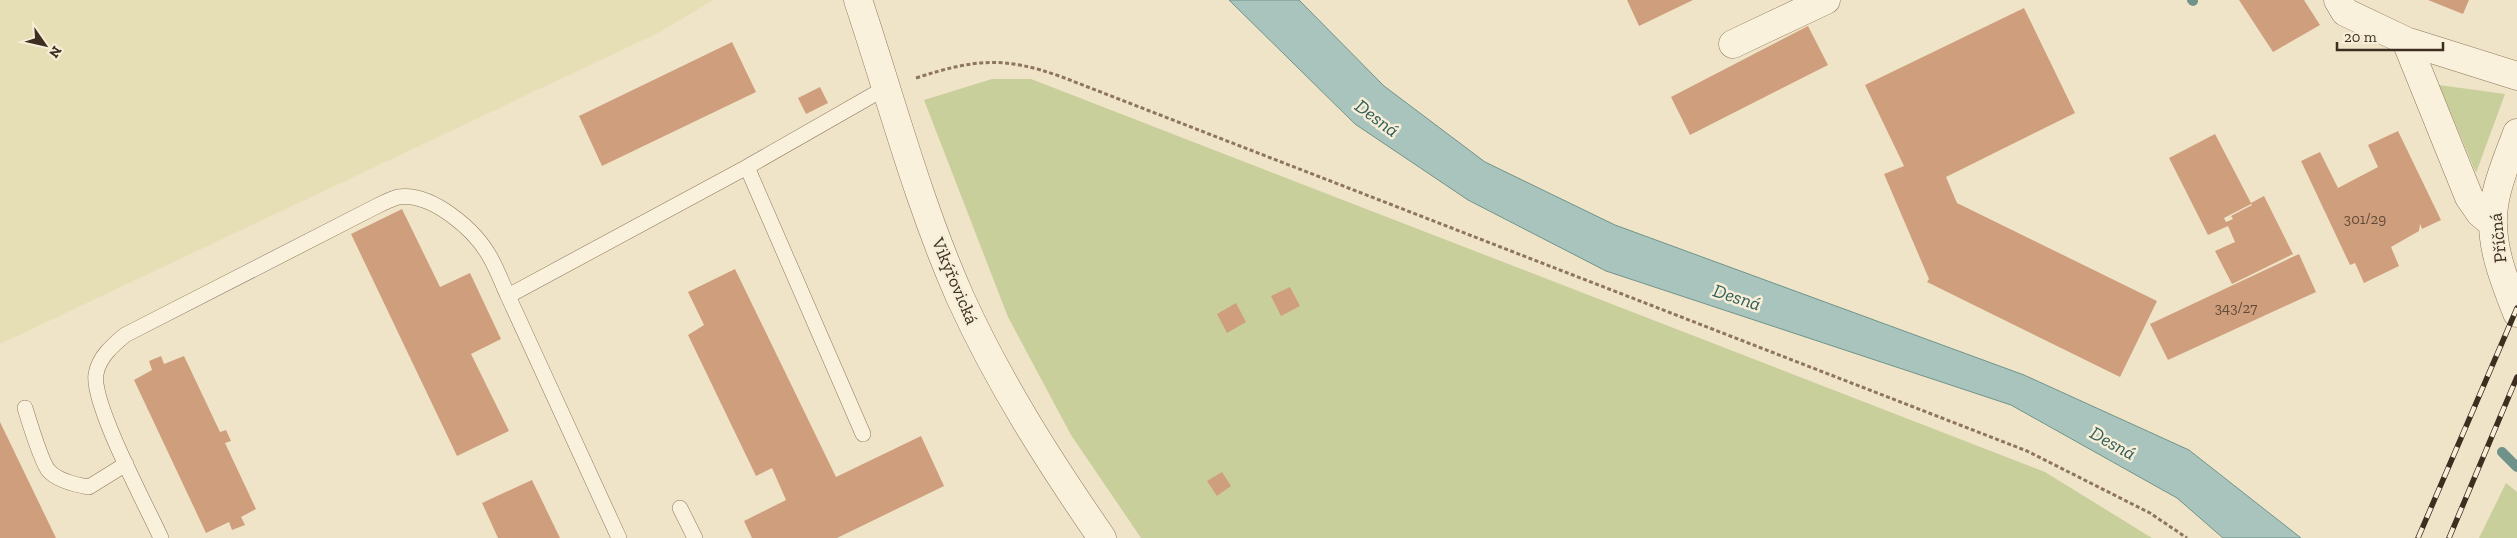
<svg xmlns="http://www.w3.org/2000/svg" width="2517" height="538" font-family="'Zilla Slab',serif">
	<style>
		.farmland { fill: #e6deb5 }
		.green { fill: #c9cf9b }
		.water { fill: #a9c4bc; stroke: #6f938a }
		.lines { fill: none; stroke-linecap: round; stroke-linejoin: round }
		.stream { stroke: #6f938a; stroke-width: 10 }
		.building { fill: #cf9f7d; fill-rule: evenodd }
		.service-casing { stroke: #8d765c; stroke-width: 16 }
		.minor-casing { stroke: #8d765c; stroke-width: 29 }
		.tertiary-casing { stroke: #8d765c; stroke-width: 29 }
		.path { stroke: #8d765c; stroke-width: 3; stroke-dasharray: 4 2.5; stroke-linecap: butt }
		.service { stroke: #faf1dc; stroke-width: 15 }
		.minor { stroke: #faf1dc; stroke-width: 28 }
		.tertiary { stroke: #faf1dc; stroke-width: 28 }
		.rail-casing { stroke: #3d2e20; stroke-width: 5.5 }
		.rail { stroke: #f7eed8; stroke-width: 4; stroke-dasharray: 11; stroke-linecap: butt }
		.labels { text-anchor: middle; dominant-baseline: central; stroke-width: 5; stroke-linejoin: round; paint-order: stroke }
		.number-label { font-size: 15px; fill: #624a37 }
		.street-label { font-size: 18px; fill: #3d2e20; stroke: #f7eed8 }
		.water-label { font-size: 19px; font-style: italic; fill: #2f5d5a; stroke: #f7eed8 }
	</style>
	<rect width="100%" height="100%" fill="#f0e4c8"/>
	<path class="farmland" d="M0 0H713L660 32 0 344Z"/>
	<path class="green" d="M992 79H1031L2045 472 2152 538H1141L1071 435 1008 317 924 100Z
		M2439 85 2505 94 2476 173Z
		M2506 483 2517 492V538H2479Z"/>
	<path class="water" d="M1229 0H1299L1384 86 1485 162 1615 225 2024 375 2189 450 2301 538H2223L2177 498 2011 405 1606 271 1468 200 1355 124Z"/>
	<g class="lines">
		<path class="stream" d="M2192 0 2193 1
			M2502 452 2517 467"/>
	</g>
	<path class="building" d="M1627 0H1693L1639 26Z
		M2239 0H2304L2320 25 2273 52Z
		M2428 0H2469L2463 14Z
		M2024 8 2075 113 1946 177 1957 203 2157 301 2120 377 1927 282 1929 279 1884 174 1904 166 1865 85Z
		M1808 26 1828 65 1690 135 1671 97Z
		M732 42 756 92 602 166 579 116Z
		M820 87 828 103 806 114 798 98Z
		M2398 131 2441 220 2422 229 2420 224 2419 231 2391 247 2399 266 2364 283 2355 263 2350 265 2301 161 2320 152 2338 188 2378 167 2368 145Z
		M2215 134 2251 203 2264 196 2293 254 2232 284 2215 251 2235 242 2228 226 2208 235 2169 158ZM2251 204 2252 205 2231 216 2233 219 2226 222 2224 218Z
		M402 209 440 287 470 273 501 339 471 354 509 431 457 456 351 234Z
		M2299 254 2316 292 2168 360 2150 324Z
		M735 269 836 477 921 436 944 486 837 538H752L744 521 786 500 772 468 756 476 688 335 704 325 688 292Z
		M1290 287 1300 306 1281 316 1271 296Z
		M1236 303 1246 322 1227 333 1217 314Z
		M161 356 164 364 184 356 220 432 226 430 231 441 225 443 256 509 241 517 245 525 232 530 229 522 206 533 134 380 152 370 149 361Z
		M0 422 56 538H0Z
		M1222 472 1231 486 1217 496 1207 481Z
		M532 480 560 538H498L482 503Z"/>
	<g class="lines">
		<defs>
			<path id="service" d="M747 167 863 434
				M25 408C29 421 42 464 49 471 58 481 77 485 89 487L126 464
				M680 508 695 538
				M161 538C147 507 91 403 96 374 99 357 112 346 125 335L377 206C383 203 391 199 398 197 432 192 475 230 490 257 497 269 502 283 508 296
				M619 538 508 296 747 167 887 87"/>
			<path id="minor" d="M2338 0 2345 12 2406 41 2517 76
				M2406 41 2469 197 2480 213 2493 224
				M1733 44 1826 0
				M2517 133C2509 155 2499 177 2495 200 2487 238 2503 278 2517 313"/>
			<path id="tertiary" d="M858 0C891 99 918 202 960 297 999 383 1049 461 1102 538"/>
		</defs>
		<use href="#service" class="service-casing"/>
		<use href="#minor" class="minor-casing"/>
		<use href="#tertiary" class="tertiary-casing"/>
		<path class="path" d="M916 78C975 59 1004 56 1062 77L2027 451 2150 513 2187 538"/>
		<use href="#service" class="service"/>
		<use href="#minor" class="minor"/>
		<use href="#tertiary" class="tertiary"/>
		<defs>
			<path id="rail" d="M2418 538 2517 308
				M2449 538 2517 377"/>
		</defs>
		<use href="#rail" class="rail-casing"/>
		<use href="#rail" class="rail"/>
	</g>
	<g class="labels">
		<g class="number-label">
			<text x="2365" y="219">301/29</text>
			<text x="2236" y="308">343/27</text>
		</g>
		<g class="street-label">
			<text transform="translate(2498 238) rotate(-96)">Příčná</text>
			<text transform="translate(955 281) rotate(67)">Vikýřovická</text>
		</g>
		<g class="water-label">
			<text transform="translate(1377 118) rotate(37)">Desná</text>
			<text transform="translate(1737 297) rotate(18)">Desná</text>
			<text transform="translate(2113 443) rotate(29)">Desná</text>
		</g>
	</g>
	<g transform="translate(45 45) rotate(124)" stroke="#f7eed8" stroke-width="4" paint-order="stroke">
	<path d="M0-4L9 19L0 12L-9 19Z" fill="#3d2e20"/>
	<text y="-8" font-size="14" font-weight="bold" text-anchor="middle" fill="#3d2e20">N</text>
	</g>
	<path d="M2337 42v8h106v-8" fill="none" stroke="#3d2e20" stroke-width="2.5"/>
	<text x="2344" y="42" font-size="15" fill="#3d2e20" stroke="#f7eed8" stroke-width="4" paint-order="stroke">20 m</text>
</svg>
